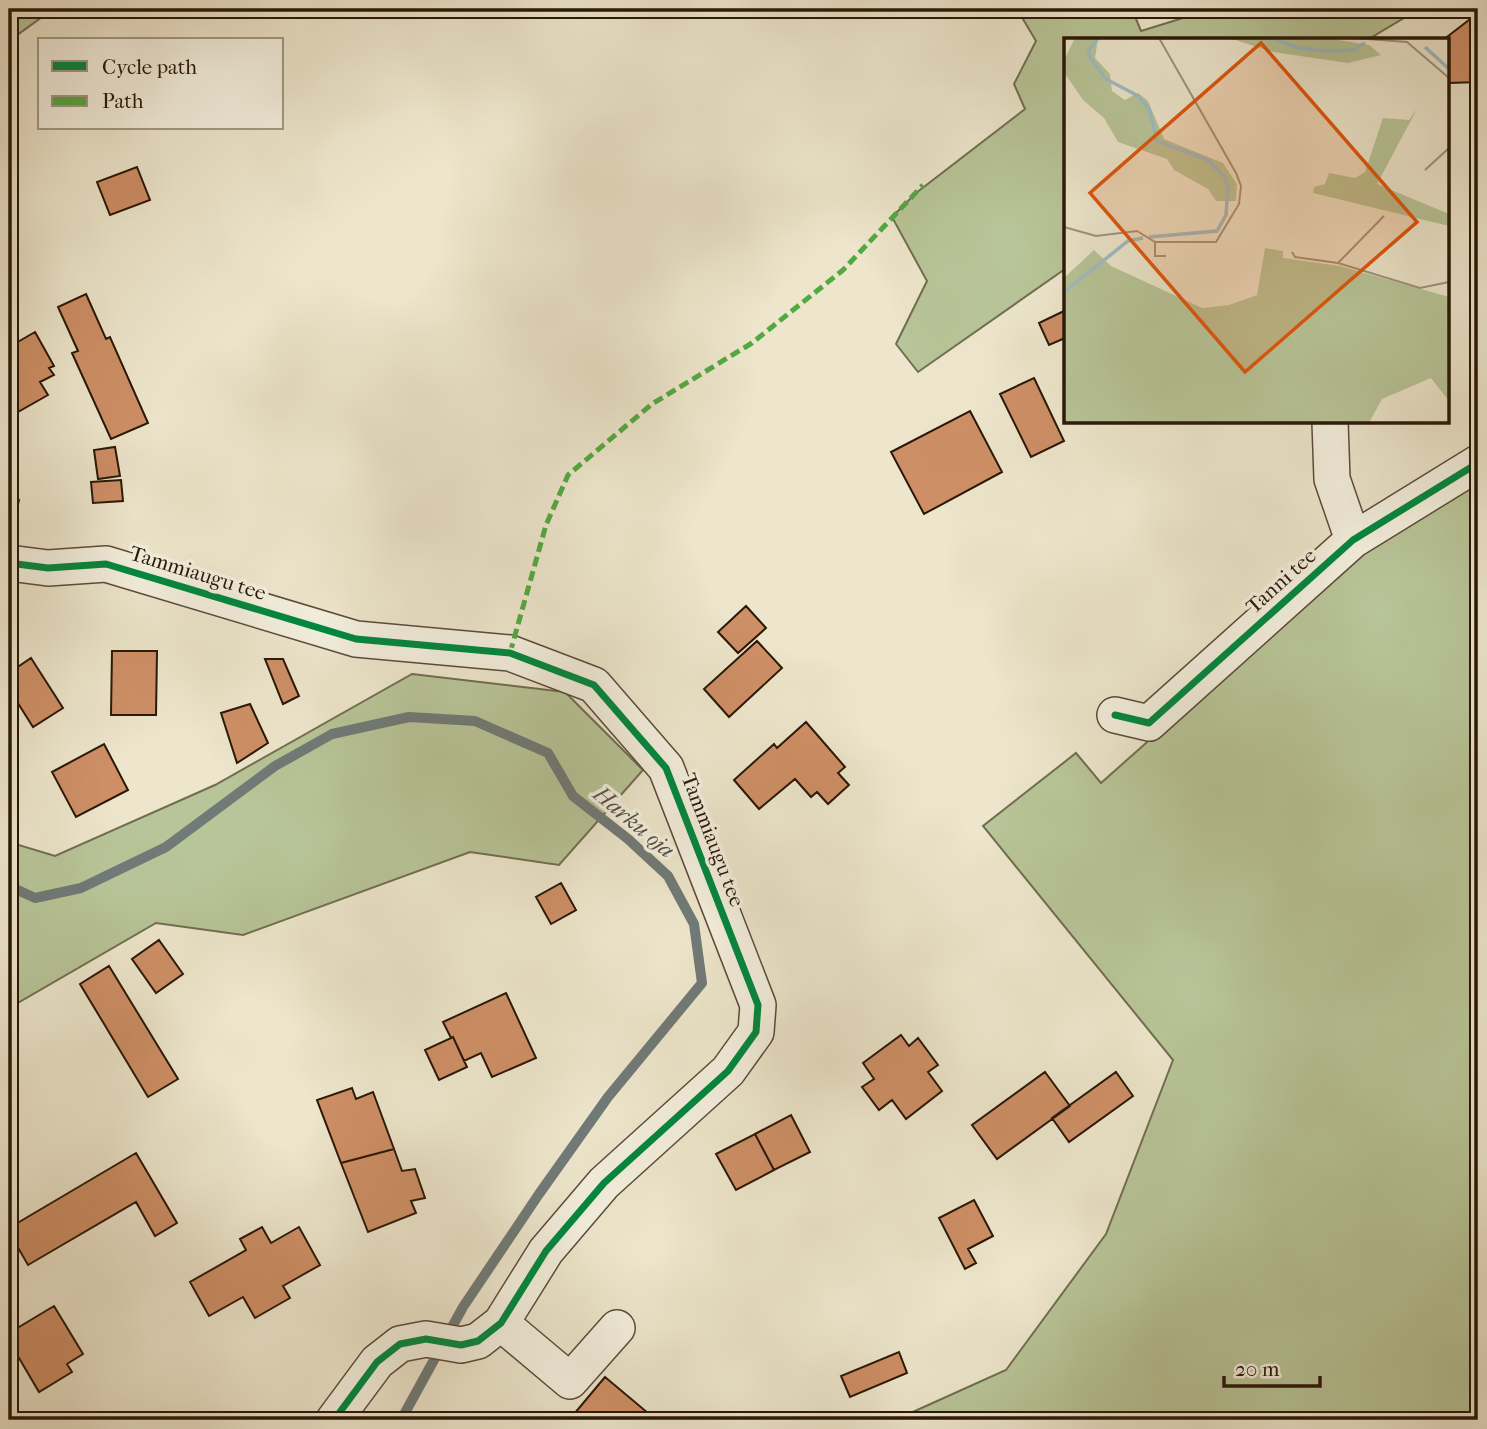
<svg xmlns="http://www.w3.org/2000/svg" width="1487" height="1429" font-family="'IM FELL French Canon',serif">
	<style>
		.green { fill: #b8c598; stroke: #706e50; stroke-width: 2 }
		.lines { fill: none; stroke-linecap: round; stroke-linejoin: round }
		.stream { stroke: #707a77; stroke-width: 10 }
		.building { fill: #ce8f66; stroke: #291707; stroke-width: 2 }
		.minor-casing { stroke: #5a4b38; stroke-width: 38 }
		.minor { stroke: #f3efde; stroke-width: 35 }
		.quiet { stroke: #53a941; stroke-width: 5; stroke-dasharray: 10 5; stroke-linecap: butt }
		.cycleway-casing { stroke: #f3efde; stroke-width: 11 }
		.cycleway { stroke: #00873e; stroke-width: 7 }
		.labels { text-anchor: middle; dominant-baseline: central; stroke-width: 7; stroke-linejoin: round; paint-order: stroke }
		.street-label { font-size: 21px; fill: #291707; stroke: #f3efde }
		.water-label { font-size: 23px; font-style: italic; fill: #525148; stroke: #f3efde }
		.inset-river { fill: none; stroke: #9fbcc2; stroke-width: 3.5 }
		.inset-road { fill: none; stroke: #9f937d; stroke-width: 2 }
		.view { fill: #de560c; fill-opacity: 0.15; stroke: #de560c; stroke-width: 3.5 }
		.inset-edge { fill: none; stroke: #291707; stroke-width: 3.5 }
	</style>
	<rect width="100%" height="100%" fill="#ede6cc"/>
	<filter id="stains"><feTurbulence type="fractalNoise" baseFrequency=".00286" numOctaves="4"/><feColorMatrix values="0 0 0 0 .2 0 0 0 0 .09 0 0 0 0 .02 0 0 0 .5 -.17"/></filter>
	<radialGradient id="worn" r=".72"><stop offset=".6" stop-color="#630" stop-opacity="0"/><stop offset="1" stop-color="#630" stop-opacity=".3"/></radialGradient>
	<path class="green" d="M9 9H53L9 41Z
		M1017 9H1132L1141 31 1212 9H1419L1367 40H1065V269L918 372 896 344 927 281 892 217 916 193 1025 109 1014 84 1036 41Z
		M1478 479V1420H895L1006 1370 1106 1234 1173 1060 983 826 1076 753 1101 783 1316 592 1375 544Z
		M412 674 565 692 643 770 559 865 470 852 243 935 156 923 9 1008V842L55 856 215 785Z"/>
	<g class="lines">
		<path class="stream" d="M9 886 35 898 81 888 166 847 275 766 332 734 409 717 475 721 548 753 573 796 628 839 668 876 694 924 702 983 608 1097 539 1194 463 1307 401 1420"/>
	</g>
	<path class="building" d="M1478 13V82L1449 83 1447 85V40H1443Z
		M137 167 150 200 110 215 97 182Z
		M86 294 106 339 110 337 148 423 111 439 72 353 78 351 58 307Z
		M1064 311 1065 314V338L1049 345 1039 323Z
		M35 332 54 366 49 368 54 375 40 382 48 395 9 417V347Z
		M1034 378 1064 441 1031 457 1000 394Z
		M970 411 1002 472 924 514 891 452Z
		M115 447 120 476 98 479 94 450Z
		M121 480 123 501 93 503 91 482Z
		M9 498 19 500 9 539Z
		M746 606 766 628 738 653 718 632Z
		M757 641 782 668 729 717 704 689Z
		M112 651H157L156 715H111Z
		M31 658 63 708 33 727 9 689V673Z
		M265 659H283L299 696 283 704Z
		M250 704 268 743 237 763 221 713Z
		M806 722 845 767 838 773 849 785 828 804 817 792 811 797 795 779 759 809 734 780 774 744 777 748Z
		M104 744 128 790 76 817 52 772Z
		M561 883 576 910 551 924 536 897Z
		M159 940 183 974 156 993 132 959Z
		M109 966 178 1079 148 1097 80 984Z
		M506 993 536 1058 492 1077 481 1053 464 1061 453 1037 451 1038 443 1022Z
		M901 1035 909 1046 918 1038 938 1065 928 1072 942 1091 906 1119 892 1100 879 1110 862 1087 874 1079 863 1063Z
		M453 1037 467 1067 439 1080 425 1050Z
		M1045 1072 1070 1106 997 1159 972 1125Z
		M1116 1072 1133 1096 1069 1142 1052 1118Z
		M352 1088 356 1099 373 1092 394 1149 341 1163 317 1100Z
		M791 1115 810 1152 774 1170 755 1134Z
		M755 1134 774 1170 736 1190 716 1154Z
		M394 1149 402 1171 415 1169 425 1198 411 1201 416 1213 368 1232 341 1163Z
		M136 1153 177 1223 155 1236 136 1202 28 1265 9 1232V1228Z
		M974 1200 993 1236 968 1249 976 1263 965 1269 939 1218Z
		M262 1227 271 1243 299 1227 320 1265 283 1286 290 1298 255 1318 243 1297 209 1316 190 1282 246 1250 240 1239Z
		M54 1306 83 1354 67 1364 72 1372 39 1392 9 1341V1333Z
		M899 1352 907 1373 850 1397 841 1376Z
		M605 1377 648 1413 642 1420H569Z"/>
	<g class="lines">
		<defs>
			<path id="minor" d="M1330 422 1332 479 1353 540
				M9 563 48 568 106 564 356 639 510 653 594 685 666 768 758 1005 756 1032 728 1071 604 1183 546 1251 501 1323 478 1341 461 1345 426 1339 400 1344 377 1362 334 1420
				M1115 715 1149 723 1353 540 1478 463
				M501 1323 570 1381 617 1328"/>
		</defs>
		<use href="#minor" class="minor-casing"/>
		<use href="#minor" class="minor"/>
		<path class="quiet" d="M510 653 546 525 568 475 652 404 752 343 843 270 923 185"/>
		<defs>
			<path id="cycleway" d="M9 563 48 568 106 564 356 639 510 653 594 685 666 768 758 1005 756 1032 728 1071 604 1183 546 1251 501 1323 478 1341 461 1345 426 1339 400 1344 377 1362 334 1420
				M1115 715 1149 723 1353 540 1478 463"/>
		</defs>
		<use href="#cycleway" class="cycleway-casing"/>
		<use href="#cycleway" class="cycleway"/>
	</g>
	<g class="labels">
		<g class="street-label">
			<text transform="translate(198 573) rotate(17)">Tammiaugu tee</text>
			<text transform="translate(1281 581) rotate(-42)">Tanni tee</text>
			<text transform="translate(713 840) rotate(69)">Tammiaugu tee</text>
		</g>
		<g class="water-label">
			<text transform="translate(634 822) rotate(40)">Harku oja</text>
		</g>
	</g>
	<g transform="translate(1064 38)">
		<rect width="385" height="385" fill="#ede6cc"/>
		<path d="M11 0H34L31 20 46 36 48 53 61 62 74 55 84 63 100 101 159 125 173 146 172 163H152L144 151 110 132 103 121 54 104 40 80 19 62 0 34V22ZM165 0H262L305 7 317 17 284 25 209 14ZM353 71 313 146 385 176V188L249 155 250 149 261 146 265 135 291 140 301 134 319 80 345 82ZM201 210 219 213V220L276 228 385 259V363L367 340 318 361 305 385H0V240L30 212 47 228 138 270 165 267 193 257Z" fill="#b8c598"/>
		<path class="inset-river" d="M34 0 24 14 27 21 42 41 74 58 85 71 93 103 144 122 160 138 164 150 162 177 153 193 85 199M208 0 234 10 262 13 289 12 301 5M361 9 385 31M0 254 64 203 79 200"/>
		<path class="inset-road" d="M290 0 343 4 385 40M361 132 385 110M0 189 32 198 73 193 91 204H152L175 166 177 148 172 135 95 0M91 204V218H102M228 214 231 219 274 225 356 250 385 244M274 225 320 178"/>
		<path class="view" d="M197 5 353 184 181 334 26 155Z"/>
		<rect width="385" height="385" class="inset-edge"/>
	</g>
	<rect width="1487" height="1429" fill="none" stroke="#ede6cc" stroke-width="35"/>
	<rect x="10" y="10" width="1466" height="1408" fill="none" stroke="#291707" stroke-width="3.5"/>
	<rect x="18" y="18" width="1452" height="1394" fill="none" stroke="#291707" stroke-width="2"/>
	<rect x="38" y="38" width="245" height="91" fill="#f3efde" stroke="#a29988" stroke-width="2"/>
	<rect x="52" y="61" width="35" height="10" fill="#00873e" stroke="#a29988" stroke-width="2"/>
	<text x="102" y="74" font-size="21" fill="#291707">Cycle path</text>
	<rect x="52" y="96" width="35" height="10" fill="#53a941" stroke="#a29988" stroke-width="2"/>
	<text x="102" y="108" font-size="21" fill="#291707">Path</text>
	<path d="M1224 1376v10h96v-10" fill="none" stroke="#291707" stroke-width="3.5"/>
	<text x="1235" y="1376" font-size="21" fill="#291707" stroke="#f3efde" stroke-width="5" paint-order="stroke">20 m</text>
	<rect width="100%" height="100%" filter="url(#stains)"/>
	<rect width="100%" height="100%" fill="url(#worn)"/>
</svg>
